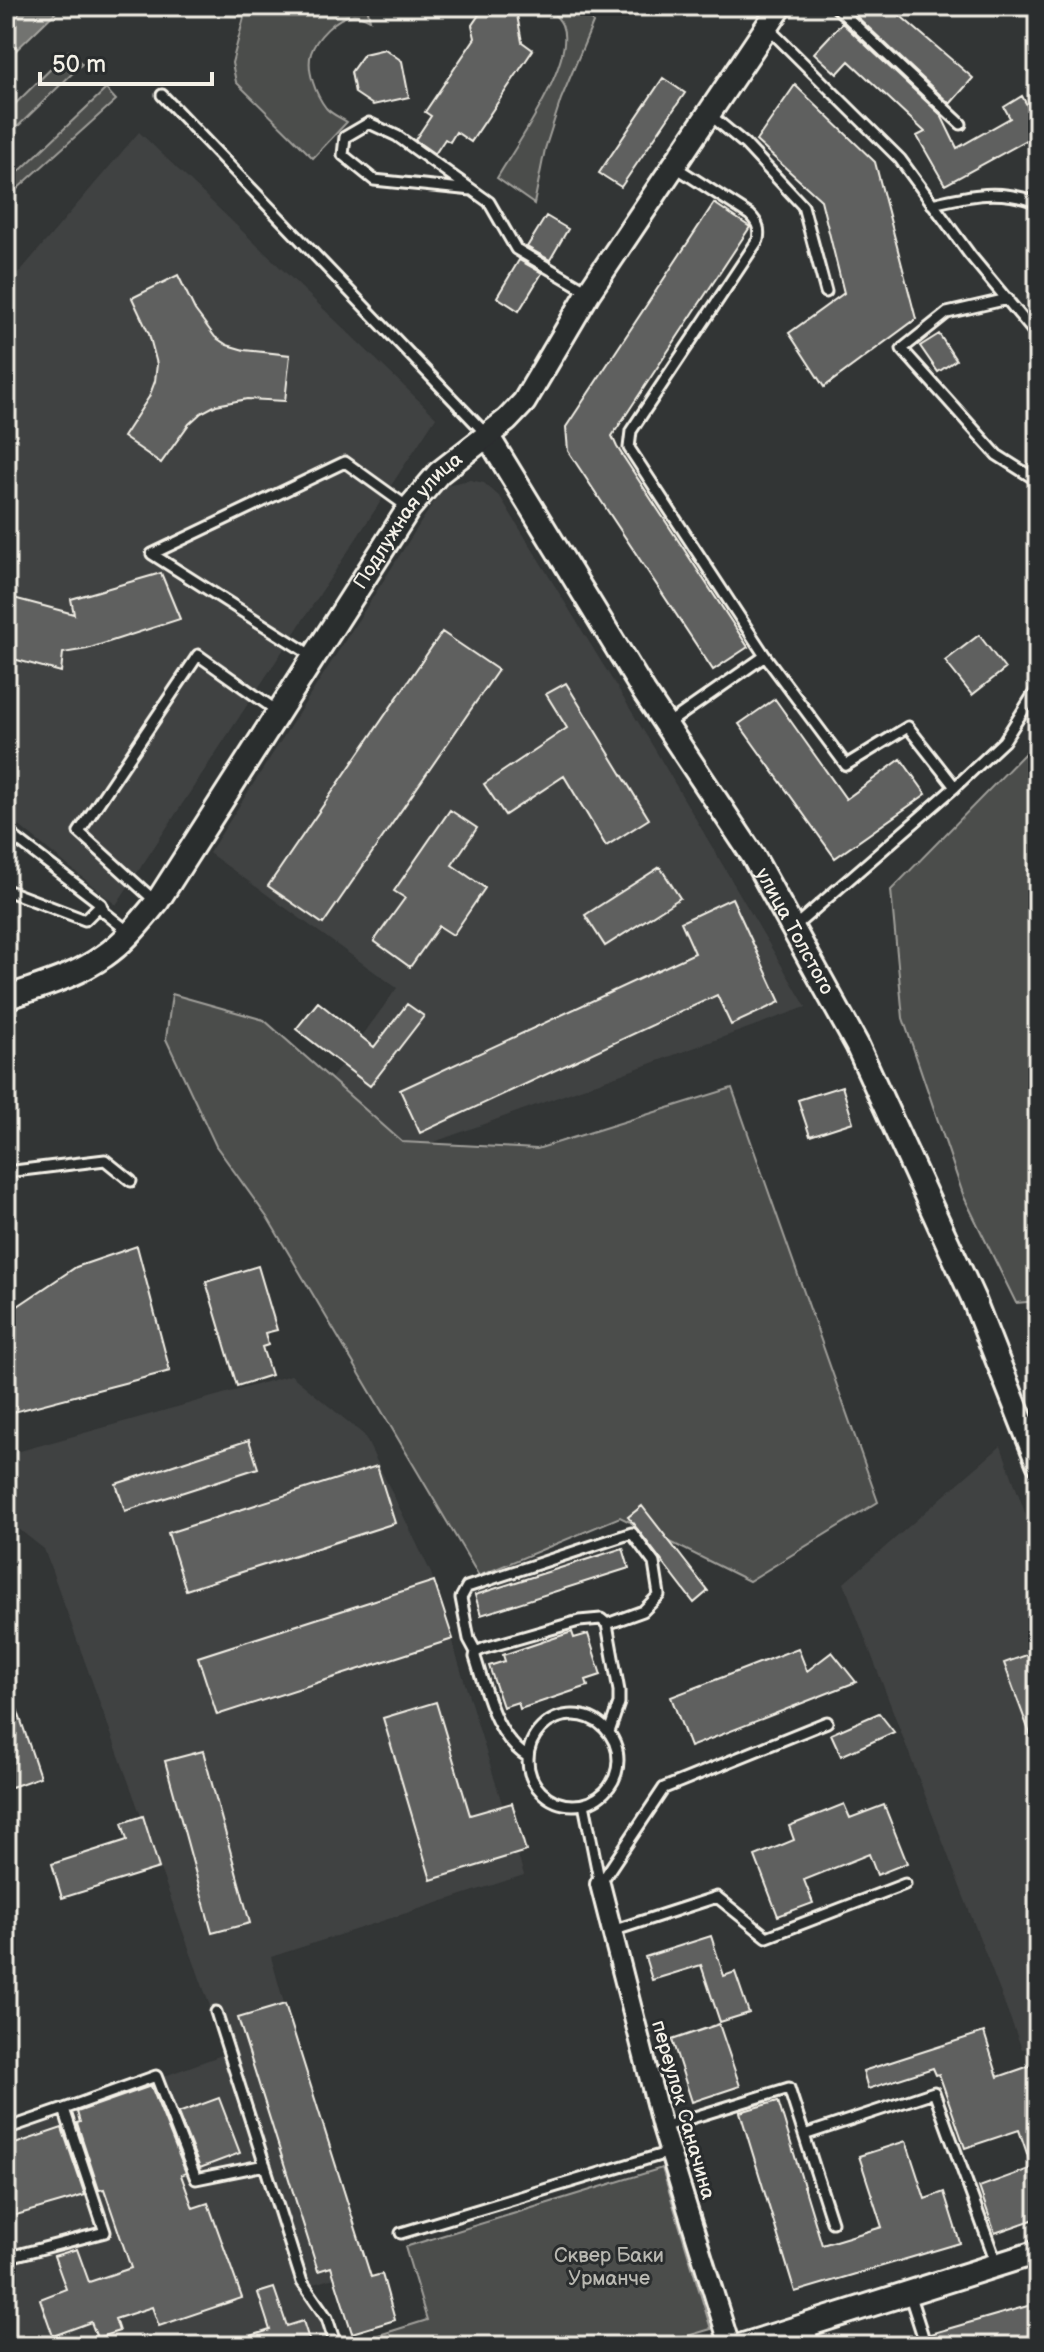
<svg xmlns="http://www.w3.org/2000/svg" width="1044" height="2352" font-family="'Balsamiq Sans',sans-serif">
	<style>
		.built { fill: #404242 }
		.green { fill: #4b4d4c; stroke: #a09f9a; stroke-width: 2 }
		.water { fill: #727370; stroke: #a6a5a0; stroke-width: 2 }
		.building { fill: #5f605f; stroke: #f4f1e8; stroke-width: 2 }
		.lines { fill: none; stroke-linecap: round; stroke-linejoin: round }
		.service-casing { stroke: #f4f1e8; stroke-width: 15 }
		.minor-casing { stroke: #f4f1e8; stroke-width: 24 }
		.tertiary-casing { stroke: #f4f1e8; stroke-width: 28 }
		.service { stroke: #2a2d2e; stroke-width: 9 }
		.minor { stroke: #2a2d2e; stroke-width: 18 }
		.tertiary { stroke: #2a2d2e; stroke-width: 22 }
		.labels { text-anchor: middle; dominant-baseline: central; stroke-width: 6; stroke-linejoin: round; paint-order: stroke }
		.street-label { font-size: 20px; fill: #f4f1e8; stroke: #2a2d2e }
		.park-label { font-size: 20px; fill: #b9b8b1; stroke: #2a2d2e }
	</style>
	<rect width="100%" height="100%" fill="#323535"/>
	<filter id="ink" filterUnits="userSpaceOnUse"><feTurbulence type="fractalNoise" baseFrequency=".0125" numOctaves="2"/><feDisplacementMap in="SourceGraphic" scale="16" xChannelSelector="R" yChannelSelector="G"/><feConvolveMatrix kernelMatrix="1 2 1 2 8 2 1 2 1" color-interpolation-filters="sRGB"/></filter>
	<g filter="url(#ink)">
		<path class="built" d="M139 132 436 417 116 905 6 815V288Z
			M470 480 484 483 501 498 654 748 806 1007 401 1154 325 1087 397 988 209 853 437 497 446 485Z
			M291 1375 364 1435 431 1573 524 1875 271 1957 359 2271 313 2284 330 2346H6V2135L227 2053 44 1549 11 1523 6 1506V1455Z
			M1001 1446 1038 1549V2048L1022 2049 844 1583Z"/>
		<path class="green" d="M247 6H367L370 20C364 17 358 14 352 15 336 17 316 38 311 53 306 70 316 95 326 108 331 114 341 118 347 122L313 158 236 82 232 63Z
			M546 6H584L593 23 561 99 545 149 534 204 497 178C515 147 577 60 562 25 560 19 551 11 546 6Z
			M69 51 82 64 6 138V113Z
			M106 89 116 100 6 199V184Z
			M1038 698V1106L1030 1135 1038 1172V1301L1016 1303 964 1197 903 1018 891 890 1028 750Z
			M172 994 264 1020 402 1142 537 1149 732 1088 878 1502 749 1581 620 1517 479 1576 269 1220 216 1146 166 1039Z
			M662 2168 711 2329 654 2346H344L427 2320 405 2247Z"/>
		<path class="water" d="M6 6H62L6 60Z"/>
		<path class="building" d="M503 6 517 15 522 42 533 50 471 142 456 132 450 142 445 139 435 154 415 140 431 116 425 112 475 38 472 25 483 9Z
			M857 6H889L973 78 950 104 852 12Z
			M842 23 941 115 957 148 1010 118 1004 107 1022 96 1038 125V134L945 185 917 136 925 132 849 61 837 74 814 53Z
			M385 49 402 61 409 97 373 105 355 93 351 72 364 54Z
			M663 78 685 93 621 187 599 173Z
			M795 85 875 162 916 319 824 387 789 333 844 293 821 200 756 141Z
			M714 203 750 227 612 436 617 447 748 647 713 670 568 451 566 427Z
			M546 216 568 229 550 260 527 247Z
			M519 260 542 273 519 311 497 297Z
			M178 275 195 310 215 337 227 345 244 350 290 355 285 401 247 399 216 405 201 413 189 424 161 463 123 437 149 397 155 381 157 364 149 334 132 298Z
			M939 334 956 360 938 372 920 346Z
			M161 573 180 619 87 649 63 653 61 672 6 657V596L74 614 71 599Z
			M442 632 498 670 323 924 268 886Z
			M979 635 1005 669 972 695 945 661Z
			M566 683 649 819 606 846 564 776 505 815 484 784 567 728 546 694Z
			M775 699 846 799 901 759 926 794 835 858 739 724Z
			M450 810 477 828 452 865 485 888 453 935 439 926 410 967 374 941 405 898 394 891Z
			M660 867 680 898 605 946 585 915Z
			M732 898 780 1002 731 1025 717 995 420 1133 400 1090 695 953 681 922Z
			M318 1002 374 1047 407 1004 424 1016 370 1086 296 1029Z
			M842 1086 853 1122 810 1136 798 1100Z
			M137 1246 170 1371 6 1414V1314L76 1267Z
			M258 1266 277 1330 265 1333 268 1345 262 1347 271 1375 237 1386 206 1282Z
			M249 1440 258 1468 125 1511 116 1484Z
			M377 1466 395 1523 186 1590 168 1533Z
			M642 1506 708 1591 694 1603 628 1517Z
			M623 1548 629 1568 481 1615 475 1595Z
			M434 1581 453 1639 217 1715 198 1657Z
			M572 1632 574 1638 588 1634 601 1675 586 1680 588 1686 520 1709 518 1702 503 1707 489 1666 505 1661 503 1655Z
			M798 1648 807 1671 832 1652 856 1682 690 1747 671 1697Z
			M1038 1651V1750H1036L1004 1663Z
			M9 1685 40 1777 6 1789V1686Z
			M436 1702 470 1815 512 1803 526 1851 431 1880 383 1718Z
			M879 1713 894 1732 841 1756 831 1734Z
			M203 1751 250 1923 212 1933 165 1761Z
			M844 1804 850 1818 884 1805 907 1863 877 1875 869 1854 804 1880 813 1903 778 1916 755 1856 794 1840 789 1826Z
			M143 1816 159 1868 62 1898 52 1864 127 1840 122 1823Z
			M711 1936 724 1976 735 1972 749 2013 720 2022 701 1965 652 1980 645 1957Z
			M285 2004 371 2277 382 2274 395 2320 352 2333 331 2267 318 2271 238 2018Z
			M719 2024 740 2086 692 2102 672 2040Z
			M984 2032 998 2077 1038 2063V2218L995 2233 979 2187 1032 2168 1019 2130 965 2148 939 2074 936 2075 933 2068 868 2089 863 2071Z
			M151 2086 186 2173 181 2175 193 2208 208 2203 242 2298 159 2326 152 2307 115 2319 119 2331 97 2338 91 2322 53 2336 40 2299 66 2289 54 2256 77 2249 89 2282 131 2268 104 2189 99 2190 77 2123 80 2122 77 2112Z
			M219 2098 240 2153 200 2168 178 2113Z
			M778 2101 822 2245 882 2227 859 2156 906 2141 925 2199 944 2192 960 2243 795 2292 740 2112Z
			M62 2128 85 2195 6 2218V2147Z
			M274 2288 287 2326 303 2321 311 2346H231V2342L270 2330 258 2293Z
			M1038 2303V2346H933L930 2334Z"/>
		<g class="lines">
			<defs>
				<path id="service" d="M835 6 961 124
					M767 27 900 159 970 255 1038 337
					M162 95 486 434
					M709 114 745 144 803 206 826 292
					M674 166 750 215C758 223 760 229 758 240L631 431 629 448 765 656 846 765 908 727 955 787 794 927
					M472 190 374 180 343 155 345 137 369 123 397 136 489 202 516 249 589 292
					M932 204C970 195 1001 188 1038 203
					M1008 299 947 313 902 349 997 455 1038 481
					M314 657 152 554 345 462 409 508
					M666 725 765 656
					M955 787 1004 741 1038 687
					M6 831 101 904 104 912 130 933
					M6 890 85 920 101 904
					M155 901 79 832 198 655 277 711
					M6 1172 105 1160 131 1181
					M476 1652 469 1639 461 1598 467 1587 632 1533 654 1563 659 1595 643 1611 607 1624
					M528 1760a45 45 0 1 1 90 0a45 45 0 1 1-90 0Z
					M528 1757C495 1737 486 1691 475 1657L476 1652 485 1648 579 1621 601 1619 607 1624 619 1691V1703L609 1732
					M584 1804 600 1884
					M600 1884 664 1788 827 1722
					M612 1931 717 1897 767 1937 905 1884
					M216 2012 302 2282 327 2318 336 2346
					M64 2109 156 2076 196 2179 265 2165
					M662 2127 789 2088 832 2222
					M6 2129 64 2109 105 2232 9 2257
					M804 2135 934 2092 997 2265
					M401 2233 670 2152
					M909 2293 926 2346
					M808 2324 815 2346"/>
				<path id="minor" d="M600 1884 662 2127 730 2346"/>
				<g id="tertiary">
					<path id="s1" d="M487 435 644 692 753 856 857 1045 973 1298 1038 1463"/>
					<path id="s2" d="M6 998C39 986 75 977 104 956 125 942 140 922 157 902L409 508 439 473 507 420 524 402 589 292 781 6"/>
					<path d="M740 2346 1038 2252"/>
				</g>
			</defs>
			<use href="#service" class="service-casing"/>
			<use href="#minor" class="minor-casing"/>
			<use href="#tertiary" class="tertiary-casing"/>
			<use href="#service" class="service"/>
			<use href="#minor" class="minor"/>
			<use href="#tertiary" class="tertiary"/>
		</g>
	</g>
	<g class="labels">
		<g class="street-label">
			<text stroke="none"><textPath href="#s2" startOffset="640">Подлужная улица</textPath></text>
			<text stroke="none"><textPath href="#s1" startOffset="584">улица Толстого</textPath></text>
			<text transform="translate(683 2110) rotate(74)">переулок Саначина</text>
		</g>
		<g class="park-label">
			<text x="609" y="2256">Сквер Баки<tspan x="609" dy="23">Урманче</tspan></text>
		</g>
	</g>
	<rect width="1044" height="2352" fill="none" stroke="#2a2d2e" stroke-width="32"/>
	<rect x="16" y="16" width="1012" height="2320" fill="none" stroke="#f4f1e8" stroke-width="3" filter="url(#ink)"/>
	<path d="M40 72v12h172v-12" fill="none" stroke="#f4f1e8" stroke-width="4"/>
	<text x="52" y="72" font-size="24" fill="#f4f1e8" stroke="#2a2d2e" stroke-width="6" paint-order="stroke">50 m</text>
</svg>
